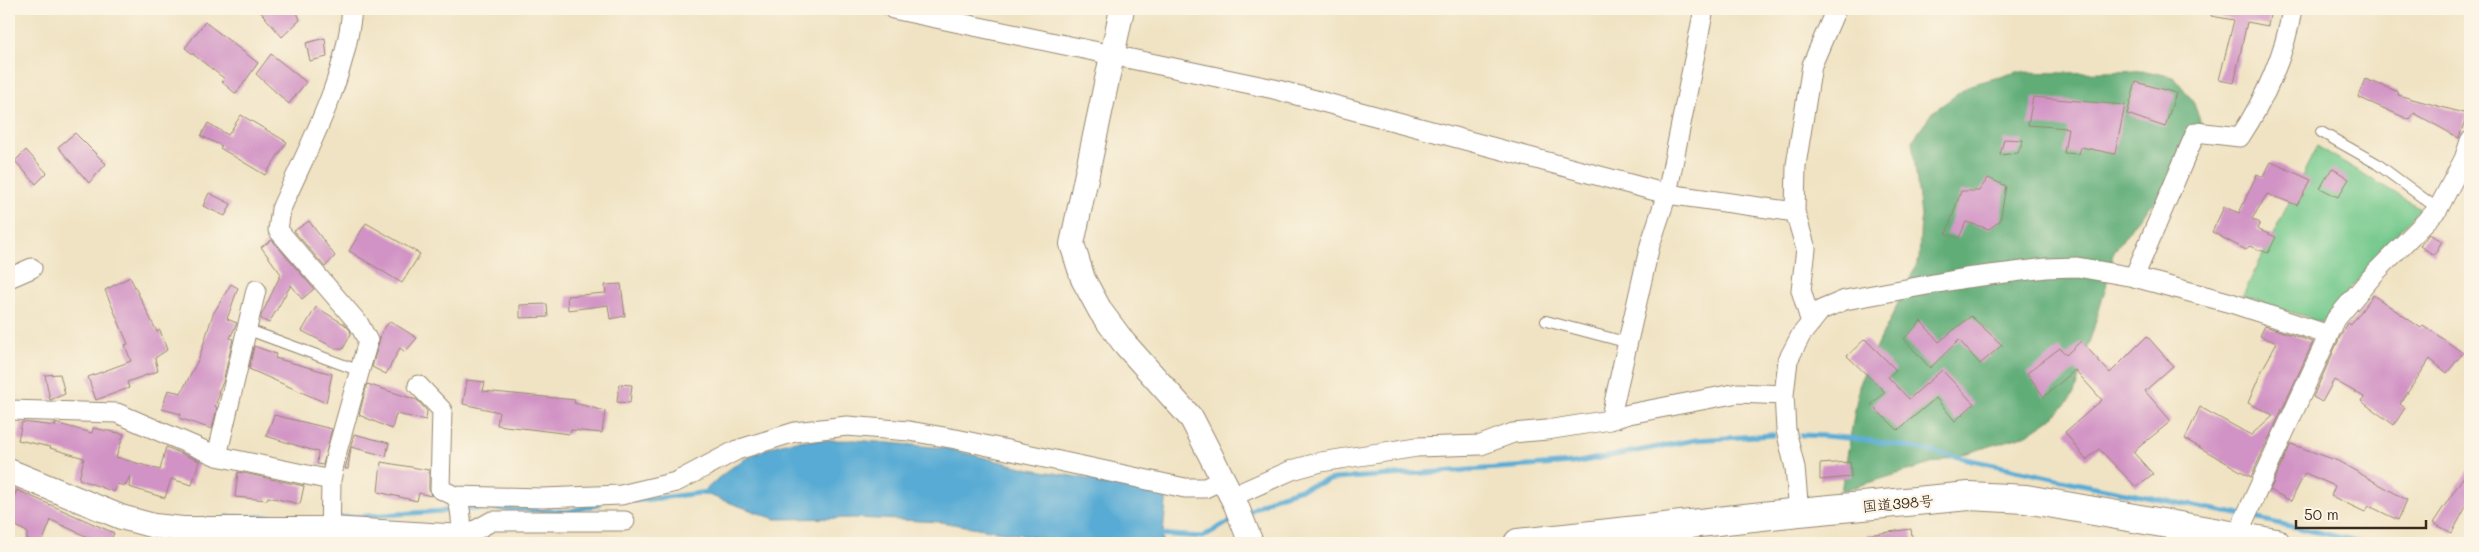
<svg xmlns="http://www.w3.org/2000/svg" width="2479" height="552" font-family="Mali,'Klee One',sans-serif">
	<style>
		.green { fill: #75c98d; stroke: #587a56 }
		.forest { fill: #60ad78; stroke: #4e6c4b }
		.water { fill: #59abd4; stroke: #4a6a79 }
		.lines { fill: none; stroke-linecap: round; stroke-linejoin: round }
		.stream { stroke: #59abd4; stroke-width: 5 }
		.building { fill: #d193c5 }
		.service-casing { stroke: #968670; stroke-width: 12 }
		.minor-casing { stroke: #968670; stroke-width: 21 }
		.tertiary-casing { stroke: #968670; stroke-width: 26 }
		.trunk-casing { stroke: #968670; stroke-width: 30 }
		.service { stroke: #fff; stroke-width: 10 }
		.minor { stroke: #fff; stroke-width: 19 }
		.tertiary { stroke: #fff; stroke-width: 24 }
		.trunk { stroke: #fff; stroke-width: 28 }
		.labels { text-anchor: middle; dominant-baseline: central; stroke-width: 4.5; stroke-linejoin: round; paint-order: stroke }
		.street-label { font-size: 15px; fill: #3b2a1e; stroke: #fcf5e5 }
	</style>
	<rect width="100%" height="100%" fill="#fcf5e5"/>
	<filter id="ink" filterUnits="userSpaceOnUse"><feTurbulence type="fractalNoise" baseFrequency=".02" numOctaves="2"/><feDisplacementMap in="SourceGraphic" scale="10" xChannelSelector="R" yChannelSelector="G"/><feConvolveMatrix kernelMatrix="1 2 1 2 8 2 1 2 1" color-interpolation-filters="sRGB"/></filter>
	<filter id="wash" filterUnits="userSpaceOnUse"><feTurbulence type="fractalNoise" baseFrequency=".0096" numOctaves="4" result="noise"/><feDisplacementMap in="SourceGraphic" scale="20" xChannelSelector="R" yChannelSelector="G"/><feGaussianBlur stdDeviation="1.12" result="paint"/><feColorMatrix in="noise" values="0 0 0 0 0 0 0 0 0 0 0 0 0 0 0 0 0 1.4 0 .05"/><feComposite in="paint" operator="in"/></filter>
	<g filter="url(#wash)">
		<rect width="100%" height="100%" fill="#f0e3c3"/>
		<path class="green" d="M2317 146 2420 208 2321 323 2243 295Z"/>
		<path class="forest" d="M2146 71 2174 77 2193 101 2205 135 2198 151 2178 178 2135 222 2113 253 2106 287 2074 394 2055 416 2027 435 1841 491 1860 381 1919 260 1921 215 1912 141 1934 111 1970 85 2017 72 2063 73Z"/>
		<path class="water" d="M855 440 945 448 1030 469 1167 492 1162 543H1070L941 522 856 518 775 519 703 493C725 469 753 451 785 443 805 438 834 441 855 440Z"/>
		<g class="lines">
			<path class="stream" d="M1802 435C1885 437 1963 459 2044 476 2109 491 2175 502 2241 515
				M635 501 708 492
				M1246 513 1275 497 1333 479 1573 463 1695 440 1773 435
				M227 517H296
				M2249 517 2366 543
				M337 518 489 508 568 512 599 504
				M1157 534 1202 537 1234 519"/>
		</g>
		<g id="blocks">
			<path class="building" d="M258 9H296L300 20 282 37Z
				M2212 9H2271L2268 26 2247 22 2234 83 2219 80 2234 20 2211 16Z
				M205 22 258 63 236 94 222 82 225 79 185 48Z
				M325 38 327 57 310 61 306 43Z
				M271 54 306 82 289 104 256 74Z
				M2365 79 2399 92 2398 95 2467 114 2459 138 2414 113 2410 120 2358 97Z
				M2136 82 2176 93 2165 127 2127 114Z
				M2033 97 2125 105 2115 154 2081 147 2079 154 2064 153 2068 128 2028 125Z
				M241 115 287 142 265 175 220 148 222 146 201 136 208 123 228 135Z
				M75 133 106 164 89 183 58 147Z
				M2004 139 2023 140 2018 153 2000 155Z
				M26 150 47 173 36 184 15 161Z
				M2271 162 2311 180 2297 205 2267 194 2252 219 2260 223 2257 229 2276 237 2268 253 2249 246 2246 250 2212 232 2224 207 2239 213 2257 174 2263 177Z
				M2332 168 2349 179 2338 197 2320 188Z
				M1988 178 2006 186 2000 221 1989 229 1966 222 1959 238 1946 234 1961 191H1979Z
				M209 193 231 204 225 216 203 206Z
				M309 221 335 256 325 267 294 231Z
				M366 223 420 254 402 283 349 251Z
				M2429 234 2442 241 2434 255 2420 246Z
				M272 240 314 289 302 299 291 285 269 323 261 319V316L281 274 261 247Z
				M130 277 157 332 160 330 167 350 155 358 158 371 127 382 129 388 96 400 88 377 131 361 125 345 128 344 105 290Z
				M231 284 238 288 227 319 237 323 230 338 233 339 223 382 218 392 220 393 215 406 217 408 212 429 179 418 181 414 162 409 168 390 181 393 199 358 213 314Z
				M621 284 625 316 610 319 608 305 568 310 567 296 606 293 605 285Z
				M2373 295 2421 328 2423 325 2463 353 2447 373 2430 359 2400 404 2405 408 2394 425 2361 401 2364 397 2334 380 2322 402 2313 397 2340 337 2348 323 2351 325Z
				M547 304 548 317 520 318V305Z
				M316 307 344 324 350 330 351 334 343 349H337L302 331Z
				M1971 316 2002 345 1980 364 1959 340 1930 368 1904 339 1921 321 1939 342Z
				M390 321 417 338 405 352 400 348 386 374 372 367 382 331Z
				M2265 326 2313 342 2251 477 2185 439 2200 407 2251 435 2273 415 2248 403 2262 370 2277 343 2260 336Z
				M2147 336 2173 366 2145 391 2171 421 2133 452 2153 474 2136 487 2099 449 2086 460 2065 432 2102 400 2075 370 2044 397 2027 373 2060 348 2066 355 2081 341 2110 373Z
				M1865 339 1896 370 1888 377 1909 399 1942 370 1974 404 1955 421 1936 398 1898 430 1871 405 1885 392 1847 356Z
				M254 346 276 354 275 358 332 374 326 403 249 369Z
				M60 374 65 394 50 400 45 375Z
				M467 380 485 382 483 391 575 400 574 403 605 411 602 433 571 430 570 434 497 425 499 412 463 404Z
				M367 384 417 400 427 411 426 420 396 414 392 429 359 415Z
				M619 384 632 385 630 403 617 402Z
				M274 415 332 429 323 465 317 464 318 452 266 436Z
				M22 422 56 426 55 423 92 433 93 428 124 434 116 457 160 470 166 447 199 461 192 485 171 479 165 498 129 487 130 476 125 486 117 484 114 492 79 479 84 458 50 448 51 447 18 440Z
				M354 434 389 443 386 456 351 447 348 469H345Z
				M2291 444 2338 461 2407 500 2398 520 2369 506 2365 512 2331 496 2335 486 2305 473 2291 501 2270 490Z
				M381 462 429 470V489L431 496 419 493 417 501 378 492Z
				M1850 462 1851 477 1820 480V464Z
				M2470 467V499L2452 533 2433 523Z
				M238 472 304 486 300 504 268 497 267 500 235 497Z
				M17 490 114 533 110 543 97 539 96 541 51 520 42 543 27 539V532L9 522V508Z
				M1911 529 1913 543H1867V535Z"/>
		</g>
	</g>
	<g filter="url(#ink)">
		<use href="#blocks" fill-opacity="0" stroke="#968670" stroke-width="1"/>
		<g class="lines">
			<defs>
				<path id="service" d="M2321 132 2376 163 2438 209
					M1546 321 1629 343
					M246 329 360 371"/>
				<path id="minor" d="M893 9 1274 89 1667 194 1795 212
					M2134 277 2196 132 2240 137C2264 101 2286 52 2292 9
					M9 278 32 268
					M1811 323 1801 290 1806 249 1795 212 1796 165 1812 65 1836 9
					M418 385 442 410 440 489 455 496 543 498 621 495 676 482 737 450 795 432 847 426 909 431 956 439 1185 488H1205L1222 480
					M9 410 117 413 217 456 331 480
					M1610 420 1650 245 1667 194 1704 9
					M217 456 256 290
					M455 496C463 507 460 524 463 537L492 521H625
					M1231 497 1292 470 1321 462 1417 447 1481 445 1513 433 1547 430 1610 420 1629 414 1738 393 1784 395
					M1799 512 1795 468 1786 430 1784 395 1788 360 1801 335 1821 310 1845 300 1966 278 2046 268 2077 267 2134 277 2231 303 2329 335
					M2240 537 2244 520 2336 319 2375 273 2438 209 2464 159 2470 141
					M330 543 331 480 336 455 368 341 359 324 278 230 281 209C309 145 346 80 352 9"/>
				<path id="tertiary" d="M1122 9 1072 244 1083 279 1101 312 1124 343 1192 419 1236 505 1251 543
					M9 471 121 517 154 526 183 529H331L463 537 468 543"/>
				<path id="trunk" d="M1518 543 1799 512 1969 496 2026 499 2276 543"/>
			</defs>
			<use href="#service" class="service-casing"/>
			<use href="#minor" class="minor-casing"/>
			<use href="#tertiary" class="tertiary-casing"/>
			<use href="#trunk" class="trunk-casing"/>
			<use href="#service" class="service"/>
			<use href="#minor" class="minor"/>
			<use href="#tertiary" class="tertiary"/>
			<use href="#trunk" class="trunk"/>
		</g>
	</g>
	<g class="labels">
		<g class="street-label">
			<text transform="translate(1898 503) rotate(-5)">国道398号</text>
		</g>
	</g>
	<rect width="2479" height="552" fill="none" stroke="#fcf5e5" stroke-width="30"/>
	<path d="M2296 520v8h130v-8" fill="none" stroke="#3b2a1e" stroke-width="2.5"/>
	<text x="2304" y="520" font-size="15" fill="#3b2a1e" stroke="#fcf5e5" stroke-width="4" paint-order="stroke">50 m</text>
</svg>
